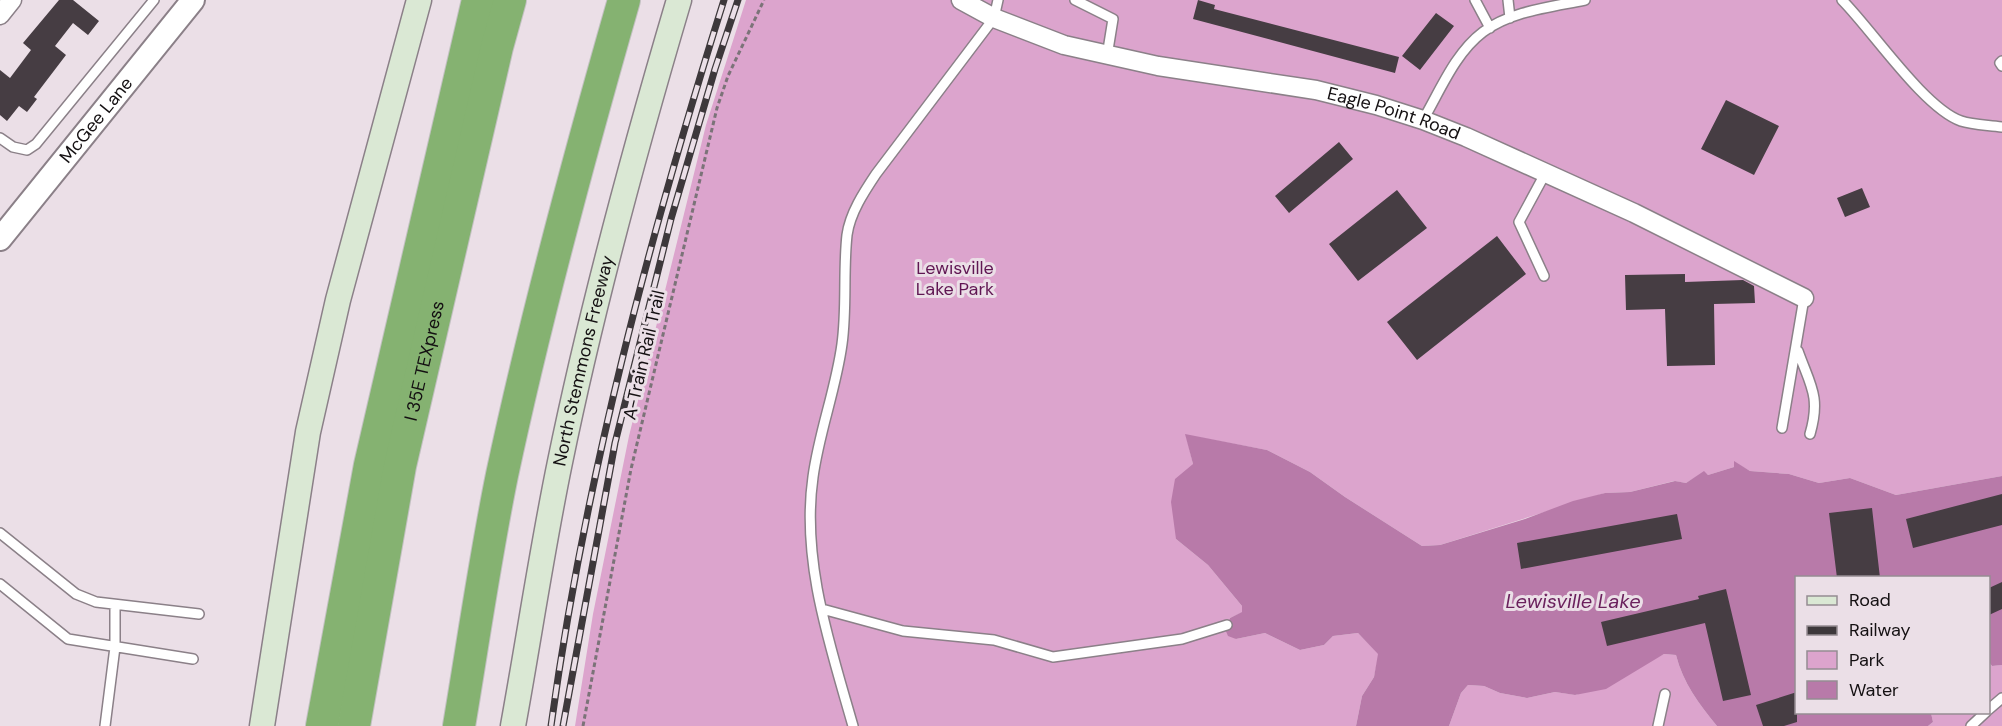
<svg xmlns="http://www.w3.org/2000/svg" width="2002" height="726" font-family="'DM Sans',sans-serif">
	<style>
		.green { fill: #dca4cd }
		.water { fill: #b87aa9 }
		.building { fill: #463d43 }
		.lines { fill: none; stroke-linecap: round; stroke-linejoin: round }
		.service-casing { stroke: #8b8088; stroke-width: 12 }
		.minor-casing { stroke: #8b8088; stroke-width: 21 }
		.tertiary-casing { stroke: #8b8088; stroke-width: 26 }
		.secondary-casing { stroke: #8b8088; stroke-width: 27 }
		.motorway-casing { stroke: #c2c1c1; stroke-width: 34 }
		.path { stroke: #7b7378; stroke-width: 3; stroke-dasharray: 4.5 3; stroke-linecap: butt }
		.service { stroke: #fff; stroke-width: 9 }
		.minor { stroke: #fff; stroke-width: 18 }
		.tertiary { stroke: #fff; stroke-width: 22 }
		.secondary { stroke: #dae8d4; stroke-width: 24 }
		.motorway { stroke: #85b271; stroke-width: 32 }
		.rail-casing { stroke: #3d383b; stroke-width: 7 }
		.rail { stroke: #ebdfe7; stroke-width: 4.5; stroke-dasharray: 14; stroke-linecap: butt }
		.labels { text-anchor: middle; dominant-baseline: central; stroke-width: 6; stroke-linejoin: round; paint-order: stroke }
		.street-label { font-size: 18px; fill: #141012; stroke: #ebdfe7 }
		.park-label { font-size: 18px; fill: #601653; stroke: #ebdfe7 }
		.water-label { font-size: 20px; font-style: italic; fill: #6b215d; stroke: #ebdfe7 }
	</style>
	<rect width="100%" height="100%" fill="#ebdfe7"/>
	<path class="green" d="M746 0H2002V476L1896 495 1850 478 1819 483 1789 474 1750 471 1734 462V467L1708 475 1704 472 1686 483 1674 481 1630 492 1605 493 1440 545 1422 546 1345 497 1310 472 1267 450 1186 435 1193 464 1176 539 1208 565 1242 606 1243 612 1230 618 1225 629 1236 639 1265 633 1300 650 1324 645 1333 636 1358 633 1379 654 1374 677 1362 696 1356 726H575L593 614 629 436 706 125Z
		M1664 654 1676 655C1683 683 1699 704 1717 726H1449L1461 693 1468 685 1484 686 1500 693 1527 698 1555 692 1576 695Z
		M1989 662 1992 666 2002 665V726H1928L1933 722 1931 713 1988 712Z"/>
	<path class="water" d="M1185 434 1267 450 1310 472 1345 497 1422 546 1440 545 1525 519 1573 501 1605 493 1630 492 1675 481 1686 483 1704 471 1708 475 1734 467V461L1750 471 1789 474 1819 483 1850 478 1896 495 2002 476V665L1992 666 1989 662 1988 578H1796V712L1931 713 1933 722 1928 726H1717C1699 704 1683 683 1676 655L1664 654 1606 689 1575 695 1555 692 1527 698 1500 693 1484 686 1468 685 1461 693 1449 726H1356L1362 696 1374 677 1378 654 1358 633 1333 636 1324 645 1300 650 1265 633 1236 639 1228 636 1225 629 1230 618 1242 612V606L1208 565 1176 539 1171 502 1175 479 1193 464Z"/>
	<path class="building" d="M59 0H73L99 21 88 35 73 23 55 46 66 55 34 97 37 99 27 112 19 106 7 121 0 115V70L10 78 31 50 23 43Z
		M1198 0 1215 5 1214 9 1399 57 1395 73 1193 19Z
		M1436 13 1454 26 1420 70 1402 56Z
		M1726 100 1779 126 1754 175 1701 149Z
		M1339 142 1353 159 1289 213 1275 196Z
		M1862 188 1870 207 1845 217 1837 198Z
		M1397 190 1427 228 1358 281 1329 244Z
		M1497 236 1526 274 1417 360 1387 322Z
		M1685 274V282L1743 280 1754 286 1755 303 1714 304 1715 365 1667 366 1665 309 1626 310 1625 275Z
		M2002 494V525L1913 548 1906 519Z
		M1872 508 1880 578H1837L1829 513Z
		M1677 514 1682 539 1521 569 1517 543Z
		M2002 582V609L1989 615V588Z
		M1726 589 1751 695 1723 701 1705 623 1607 646 1601 622 1699 599 1698 596Z
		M1797 692V722L1784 726H1763L1756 705Z"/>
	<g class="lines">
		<defs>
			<path id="service" d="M1075 0 1113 19 1107 56
				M1475 0 1490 28
				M1508 0 1510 18
				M1842 0C1872 30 1924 108 1961 121 1973 125 1989 125 2002 127
				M2002 61 2000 63 2002 66
				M1423 120C1440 91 1455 53 1483 32 1511 11 1551 7 1585 0
				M0 138 13 147 27 150 36 144 154 0
				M1544 276 1519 222 1546 172
				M1798 351C1810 385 1821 396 1810 434
				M1782 428 1804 298
				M0 533 76 594 96 602 199 614
				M0 584 68 639 193 659
				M822 609 903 631 994 640 1053 657 1182 639 1227 625
				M1988 710 2002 698
				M105 726 115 647V605
				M853 726C830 645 801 561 813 477 819 432 836 389 842 344 847 308 843 271 847 235 850 213 864 192 876 174L994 18 998 0
				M1658 726 1665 694
				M1971 726 1986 712"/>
			<g id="minor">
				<path id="s1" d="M961 0 994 18 1064 45 1158 66 1316 90 1376 105 1423 120 1466 137 1634 213 1804 298"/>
				<path d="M0 15 12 0"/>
			</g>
			<g id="tertiary">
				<path id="s2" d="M0 239 193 0"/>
			</g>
			<g id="secondary">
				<path d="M262 726 308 432 338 300 419 0"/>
				<path id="s3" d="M513 726C529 638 542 549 560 462 592 306 634 152 679 0"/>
			</g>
			<g id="motorway">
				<path d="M322 726 370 465 478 0"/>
				<path id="s4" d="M354 726 400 466 497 47 510 0"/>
				<path d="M459 726C473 643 485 558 502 475 536 315 579 157 624 0"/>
			</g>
		</defs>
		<use href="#service" class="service-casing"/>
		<use href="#minor" class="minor-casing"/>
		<use href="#tertiary" class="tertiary-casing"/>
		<use href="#secondary" class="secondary-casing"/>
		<use href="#motorway" class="motorway-casing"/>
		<path class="path" d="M583 726 631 469 717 108 728 76 764 0"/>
		<use href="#service" class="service"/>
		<use href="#minor" class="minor"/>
		<use href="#tertiary" class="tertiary"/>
		<use href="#secondary" class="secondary"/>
		<use href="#motorway" class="motorway"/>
		<defs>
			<path id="rail" d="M551 726C585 479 649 238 724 0
				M563 726 615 443 671 219 715 69 738 0"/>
		</defs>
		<use href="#rail" class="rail-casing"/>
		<use href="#rail" class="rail"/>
	</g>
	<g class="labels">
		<g class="street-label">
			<text stroke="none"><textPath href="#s1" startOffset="450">Eagle Point Road</textPath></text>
			<text stroke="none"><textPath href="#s2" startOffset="153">McGee Lane</textPath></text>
			<text transform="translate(644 355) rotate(-77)">A-Train Rail Trail</text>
			<text stroke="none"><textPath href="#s3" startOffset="372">North Stemmons Freeway</textPath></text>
			<text stroke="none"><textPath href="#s4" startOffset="372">I 35E TEXpress</textPath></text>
		</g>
		<g class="park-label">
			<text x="955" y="268">Lewisville<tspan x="955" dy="21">Lake Park</tspan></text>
		</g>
		<g class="water-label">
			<text x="1573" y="601">Lewisville Lake</text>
		</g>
	</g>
	<rect x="1795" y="576" width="195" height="138" fill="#ebdfe7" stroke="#958c92" stroke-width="1.5"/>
	<rect x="1807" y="596" width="30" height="9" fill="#dae8d4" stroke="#958c92" stroke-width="1.5"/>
	<text x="1849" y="606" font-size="18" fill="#141012">Road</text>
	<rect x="1807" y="626" width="30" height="9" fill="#3d383b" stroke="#958c92" stroke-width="1.5"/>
	<text x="1849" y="636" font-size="18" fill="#141012">Railway</text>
	<rect x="1807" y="651" width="30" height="18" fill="#dca4cd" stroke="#958c92" stroke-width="1.5"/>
	<text x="1849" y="666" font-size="18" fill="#141012">Park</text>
	<rect x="1807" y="681" width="30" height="18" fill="#b87aa9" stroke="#958c92" stroke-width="1.5"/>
	<text x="1849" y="696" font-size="18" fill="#141012">Water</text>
</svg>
